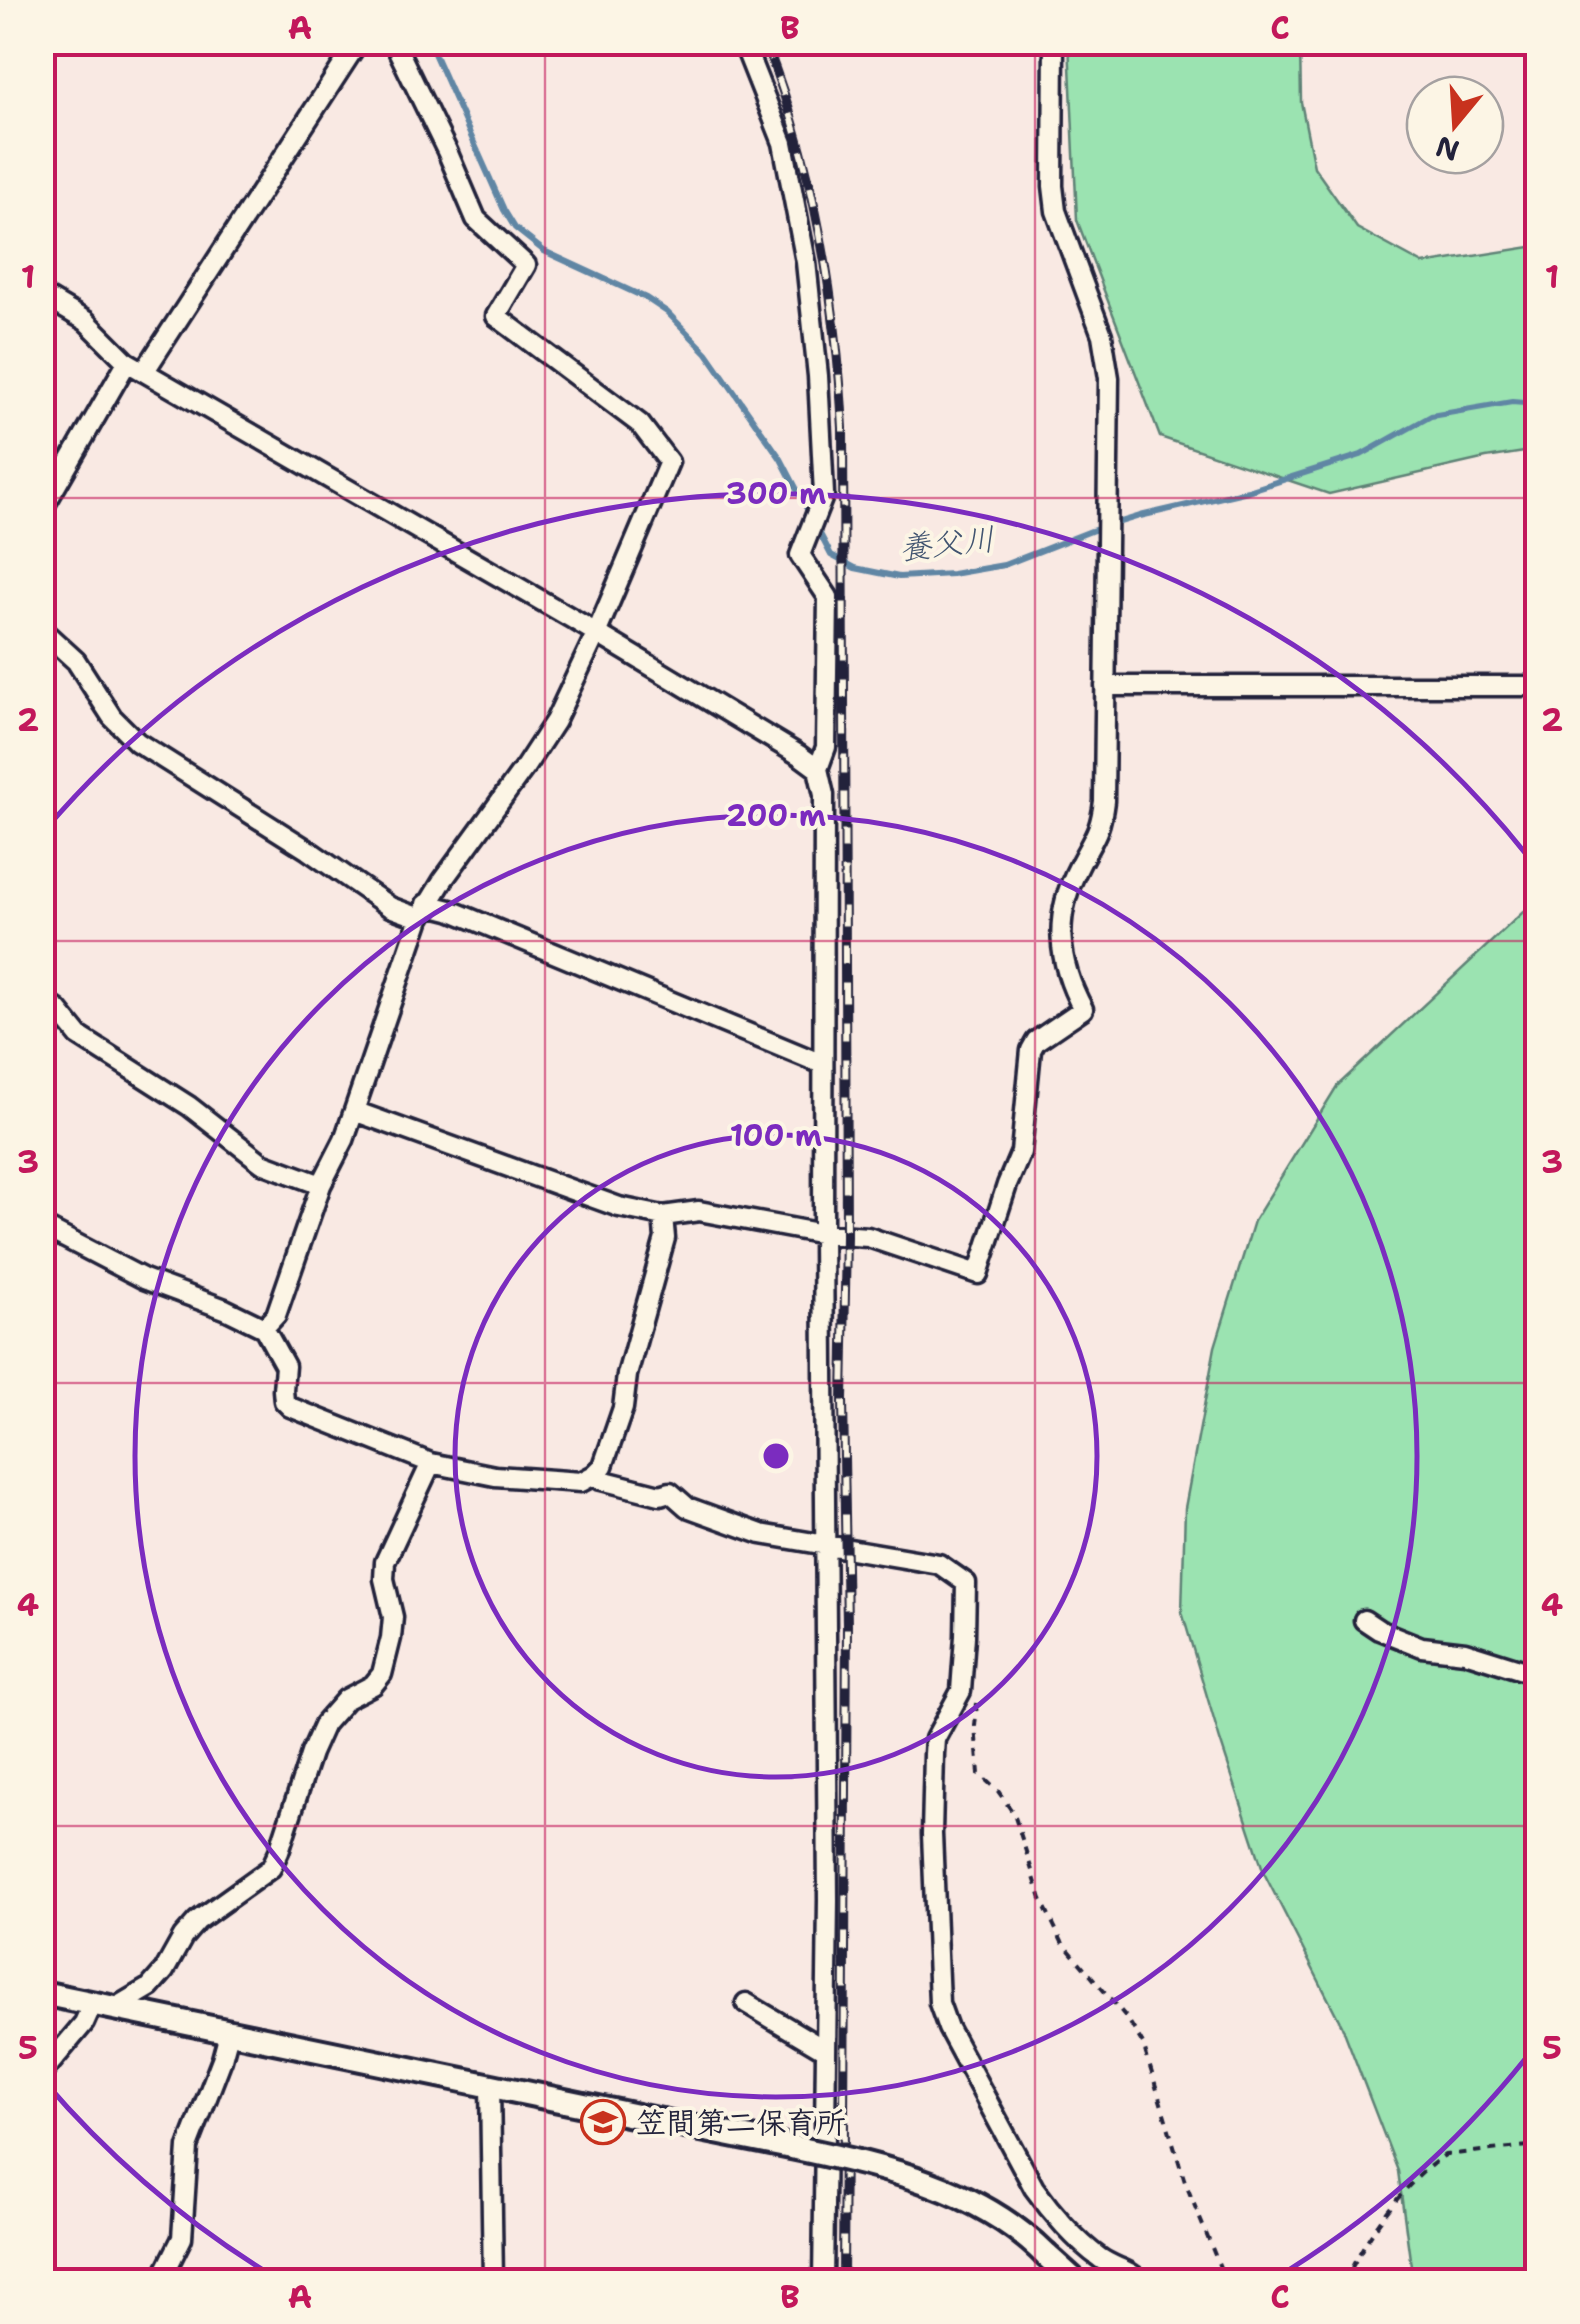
<svg xmlns="http://www.w3.org/2000/svg" width="1580" height="2324" font-family="'Shantell Sans','Klee One',sans-serif">
	<style>
		.green { fill: #9be3b1; stroke: #5e8276; stroke-width: 2.5 }
		.lines { fill: none; stroke-linecap: round; stroke-linejoin: round }
		.stream { stroke: #6086a4; stroke-width: 6 }
		.street-casing { stroke: #22223b; stroke-width: 25 }
		.secondary-casing { stroke: #22223b; stroke-width: 30 }
		.path { stroke: #22223b; stroke-width: 4; stroke-dasharray: 8 8; stroke-linecap: butt }
		.street { stroke: #fcf5e5; stroke-width: 18 }
		.secondary { stroke: #fcf5e5; stroke-width: 22 }
		.rail-casing { stroke: #22223b; stroke-width: 10 }
		.rail { stroke: #fcf5e5; stroke-width: 6; stroke-dasharray: 19; stroke-linecap: butt }
		.secondary-bridge-casing { stroke: #22223b; stroke-width: 30; stroke-linecap: butt }
		.secondary-bridge { stroke: #fcf5e5; stroke-width: 22 }
		.grid { fill: none; stroke: #c2185b; stroke-width: 2.5; stroke-opacity: 0.55 }
		.ring { fill: none; stroke: #7b2cbf; stroke-width: 5 }
		.labels { text-anchor: middle; dominant-baseline: central; stroke-width: 8; stroke-linejoin: round; paint-order: stroke }
		.poi-label { font-size: 30px; font-weight: bold; fill: #22223b; stroke: #fcf5e5; text-anchor: start }
		.water-label { font-size: 32px; font-style: italic; fill: #415470; stroke: #fcf5e5 }
		.centre { fill: #7b2cbf; stroke: #fcf5e5; stroke-width: 5 }
		.ring-label { font-size: 30px; text-anchor: middle; font-weight: bold; fill: #7b2cbf; stroke: #fcf5e5; stroke-width: 8; stroke-linejoin: round; paint-order: stroke }
		.neatline { fill: none; stroke: #c2185b; stroke-width: 4 }
		.grid-label { font-size: 32px; text-anchor: middle; font-weight: bold; fill: #c2185b }
	</style>
	<rect width="100%" height="100%" fill="#f9e9e3"/>
	<filter id="ink" filterUnits="userSpaceOnUse"><feTurbulence type="fractalNoise" baseFrequency=".01" numOctaves="2"/><feDisplacementMap in="SourceGraphic" scale="20" xChannelSelector="R" yChannelSelector="G"/><feConvolveMatrix kernelMatrix="1 2 1 2 8 2 1 2 1" color-interpolation-filters="sRGB"/></filter>
	<g filter="url(#ink)">
		<path class="green" d="M1069 43H1300L1301 102 1314 167 1357 228 1423 264 1537 246V450L1486 458 1329 494 1160 437 1077 220Z
			M1537 899V2281H1413L1398 2171 1342 2026 1264 1873 1220 1740 1182 1612 1185 1508 1215 1347 1254 1221 1337 1086Z"/>
		<g class="lines">
			<path class="stream" d="M429 42 504 210 515 228 544 251 646 298 667 312 707 353 781 459 831 555 855 568 899 577 952 574 1004 565 1091 531 1140 516 1248 491 1361 455 1431 416 1512 402 1538 404"/>
			<defs>
				<path id="street" d="M743 42 783 143 806 262 818 376 824 494 800 555 828 597 826 747 818 769
					M42 295 86 321 127 362 573 619 799 755 818 769 824 795 823 1234 828 1900 823 2282
					M144 372 358 42
					M42 510 127 362
					M42 630 76 661 112 717 137 742 308 850 390 907 420 918
					M1105 686H1538
					M426 904 450 910 822 1064
					M42 999 58 1010 79 1036 189 1106 262 1163 321 1185
					M354 1111 619 1207 663 1216 699 1211 823 1234 868 1237 978 1274 1007 1185 1021 1152 1031 1050 1036 1041 1083 1009C1057 961 1053 916 1079 866 1093 838 1100 834 1104 801L1109 378 1102 335 1056 211 1053 186 1054 42
					M42 1226 144 1279 225 1309 264 1328 285 1366 283 1390 284 1401 290 1407 431 1463 495 1476 581 1482 594 1475 603 1466 623 1408 627 1375 665 1238 663 1216
					M264 1328 276 1315 321 1185 344 1140 420 918 443 880 525 767 555 721 596 634 669 462 640 424 496 316 526 265 476 219 447 151 394 42
					M594 1475 601 1480 660 1495 670 1492 687 1507 761 1534 939 1564 966 1583 965 1636 961 1691 935 1739 934 1754 932 1834 939 2003 948 2028 1034 2188C1051 2212 1076 2241 1100 2258 1113 2268 1130 2269 1141 2282
					M1364 1620 1379 1630 1422 1647 1465 1652 1538 1675
					M746 2003 825 2050
					M117 2010 123 2003 150 1987 164 1971 183 1937 197 1921 271 1868 279 1851 311 1753 324 1724 346 1699 373 1685 382 1674 391 1638 393 1617 384 1579 385 1562 431 1463
					M42 2073 84 2023 92 2005
					M490 2084 493 2282
					M160 2282 182 2238 188 2147 222 2059 229 2033"/>
				<path id="secondary" d="M42 1993 661 2121
					M1046 2255 1076 2282"/>
			</defs>
			<use href="#street" class="street-casing"/>
			<use href="#secondary" class="secondary-casing"/>
			<path class="path" d="M977 1703 975 1726 979 1774 998 1791 1014 1814 1041 1899 1062 1942 1127 2018 1143 2044 1185 2182 1226 2282
				M1345 2282C1365 2237 1404 2182 1445 2155L1538 2145"/>
			<use href="#street" class="street"/>
			<use href="#secondary" class="secondary"/>
			<defs>
				<path id="rail" d="M765 42C814 165 836 298 843 428L846 1236 843 1401 847 1625 843 2282"/>
			</defs>
			<use href="#rail" class="rail-casing"/>
			<use href="#rail" class="rail"/>
			<defs>
				<path id="secondary-bridge" d="M661 2121C706 2130 751 2139 796 2148 885 2167 980 2188 1046 2255"/>
			</defs>
			<use href="#secondary-bridge" class="secondary-bridge-casing"/>
			<use href="#secondary-bridge" class="secondary-bridge"/>
		</g>
	</g>
	<path class="grid" d="M545 42V2282M1035 42V2282M42 498H1538M42 941H1538M42 1383H1538M42 1826H1538"/>
	<g class="ring">
		<circle cx="776" cy="1456" r="321"/>
		<circle cx="776" cy="1456" r="641"/>
		<path d="M1534 2048A962 962 0 0 1 1271 2281M281 2281A962 962 0 0 1 44 2081M44 831A962 962 0 0 1 1534 864"/>
	</g>
	<defs>
		<symbol id="school-ring" viewBox="-11 -11 22 22"><circle r="9.5" fill="#fcf5e5" stroke="#c8321e" stroke-width="1.5"/><path d="M0-5L7-2L0 1L-7-2ZM-4 1L0 2.5L4 1V4Q0 6-4 4Z" fill="#c8321e"/></symbol>
	</defs>
	<g fill-rule="evenodd">
		<use href="#school-ring" x="578" y="2097" width="50" height="50"/>
	</g>
	<g class="labels">
		<g class="poi-label">
			<text x="636" y="2122">笠間第二保育所</text>
		</g>
		<g class="water-label">
			<text transform="translate(947 543) rotate(-6)">養父川</text>
		</g>
	</g>
	<circle cx="776" cy="1456" r="15" class="centre"/>
	<g class="ring-label">
		<text x="776" y="504">300 m</text>
		<text x="776" y="826">200 m</text>
		<text x="776" y="1146">100 m</text>
	</g>
	<rect width="1580" height="2324" fill="none" stroke="#fcf5e5" stroke-width="110"/>
	<g transform="translate(1455 125) rotate(198)"><circle r="48" fill="#fcf5e5" stroke="#a5a1a1" stroke-width="2.5"/>
	<path d="M0-8L18 38L0 25L-18 38Z" fill="#c8321e"/>
	<text y="-15" font-size="28" font-weight="bold" text-anchor="middle" fill="#22223b">N</text>
	</g>
	<rect x="55" y="55" width="1470" height="2214" class="neatline"/>
	<g class="grid-label">
		<text x="300" y="39">A</text>
		<text x="790" y="39">B</text>
		<text x="1280" y="39">C</text>
		<text x="28" y="288">1</text>
		<text x="1552" y="288">1</text>
		<text x="28" y="731">2</text>
		<text x="1552" y="731">2</text>
		<text x="28" y="1173">3</text>
		<text x="1552" y="1173">3</text>
		<text x="28" y="1616">4</text>
		<text x="1552" y="1616">4</text>
		<text x="28" y="2059">5</text>
		<text x="1552" y="2059">5</text>
		<text x="300" y="2308">A</text>
		<text x="790" y="2308">B</text>
		<text x="1280" y="2308">C</text>
	</g>
</svg>
